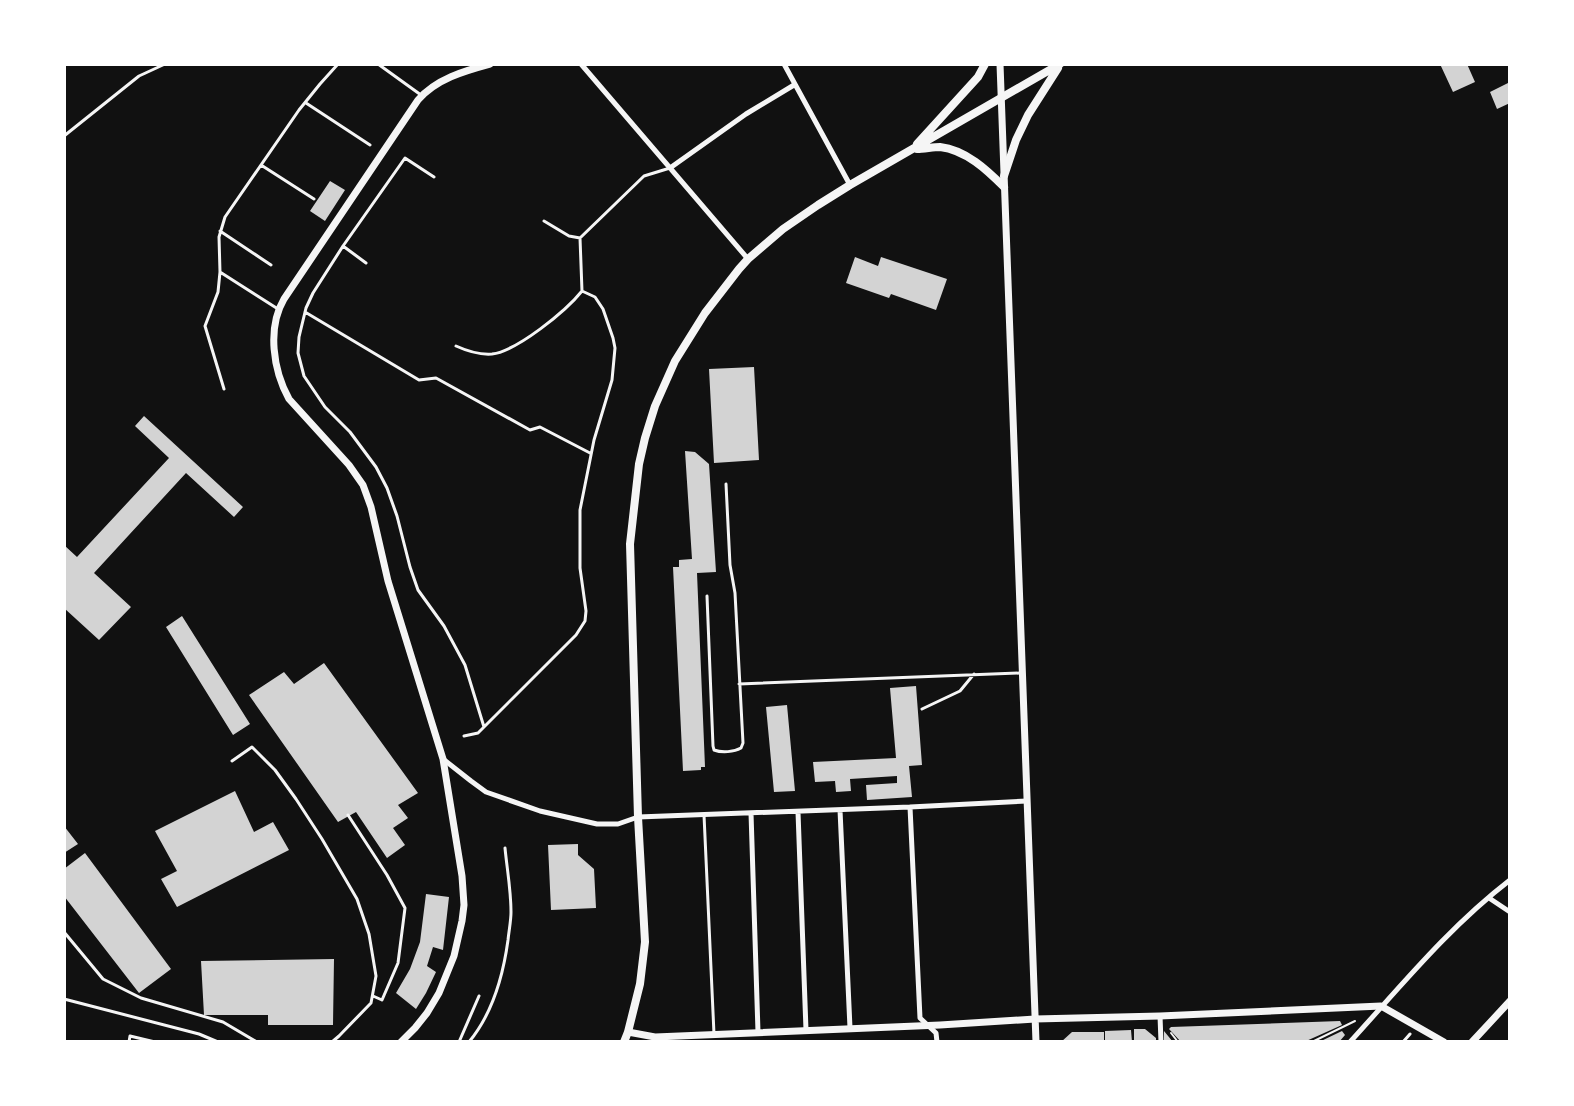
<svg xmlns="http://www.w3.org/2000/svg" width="1574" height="1106" font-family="'PT Sans Narrow',sans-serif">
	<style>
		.building { fill: #d3d3d3 }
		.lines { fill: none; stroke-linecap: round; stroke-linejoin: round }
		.path { stroke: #f5f5f5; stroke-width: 2 }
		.service { stroke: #f5f5f5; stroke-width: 3 }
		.minor { stroke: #f5f5f5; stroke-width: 5 }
		.tertiary { stroke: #f5f5f5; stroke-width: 7 }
		.secondary { stroke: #f5f5f5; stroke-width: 8 }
	</style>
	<rect width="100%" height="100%" fill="#111"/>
	<path class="building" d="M1440 64H1467L1475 82 1453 92Z
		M1510 82V103L1497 109 1490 92Z
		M330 181 345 190 325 221 310 211Z
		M855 257 878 266 881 257 947 279 936 310 891 294 889 298 846 283Z
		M754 367 759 460 714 463 709 369Z
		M144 416 243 507 234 517 186 473 94 573 131 607 99 640 64 608V545L77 557 169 458 135 426Z
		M685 451 695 452 709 464 716 572 697 573 705 767H701V770L683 771 673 567H679V560L692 559Z
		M182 616 250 724 233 735 166 627Z
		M324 663 418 793 398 805 408 818 393 828 405 845 387 858 356 812 338 822 249 695 284 672 294 684Z
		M916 686 922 765 909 766 912 797 867 800 866 785 897 783V776L850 779 851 791 836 792 835 781 815 782 813 762 896 758 890 688Z
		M787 705 795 791 774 792 766 707Z
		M235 791 254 832 273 822 289 850 177 907 161 879 177 871 155 831Z
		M64 826 78 844 64 853Z
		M578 844V855L594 869 596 908 551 910 548 845Z
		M85 853 171 969 139 993 64 896V869Z
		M426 894 449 897 443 950 433 947 427 966 436 972 426 993 416 1009 396 993 410 969 420 942Z
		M334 959 333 1025H268V1015H204L201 961Z
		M1340 1021 1342 1025 1304 1042H1181L1169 1029 1171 1027Z
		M1134 1029H1145L1156 1038V1042H1134Z
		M1131 1030 1132 1042H1105V1031Z
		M1164 1031 1173 1042H1164Z
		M1342 1031 1345 1035 1339 1042H1319Z
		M1072 1032H1104V1042H1061Z"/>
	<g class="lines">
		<path class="path" d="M1171 1033 1178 1042
			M1312 1042 1355 1021"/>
		<path class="service" d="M378 64 421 95
			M306 103 370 145
			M64 136 139 76 165 64
			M261 165 314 199
			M434 177 405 158 343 246 313 293 306 308 299 337 298 353 304 376 325 407 350 432 376 467 387 488 397 516 410 567 418 590 444 626 465 665 484 727
			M544 221 569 236 580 238
			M220 231 271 265
			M343 246 366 263
			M220 272 278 309
			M305 312 419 380 436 378 530 430 540 427 590 453
			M456 346C467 351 479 355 492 354 517 351 566 311 582 291L580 238 644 176 670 168
			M224 389 205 326 218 292 220 272 219 237 225 217 299 110 320 84 338 64
			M707 596 713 746 714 750C722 753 734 752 741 748L743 743 735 593 730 565 726 484
			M739 684 1020 673
			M922 709 960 691 974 674
			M464 736 478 733 576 635 585 621 586 611 580 568V510L594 440 612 380 615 348 613 338 603 309 595 297 582 291
			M232 761 252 747 275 770 296 799 322 839 357 899 369 934 376 976 371 1003 339 1036 332 1042
			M348 815 387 875 405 908 398 963 382 1000 373 996
			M704 815 714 1034
			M64 932 103 979 141 998 223 1022 257 1042
			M64 999 199 1034 218 1042
			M129 1042 130 1036 155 1042
			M459 1042 479 996
			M469 1042C493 1013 503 977 508 940 509 930 511 921 511 912 511 890 507 869 505 848
			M1403 1042 1410 1034"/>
		<path class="minor" d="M581 64 748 259
			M784 64 850 185
			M670 168 746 114 794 85
			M443 759 471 781 486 792 540 811 597 824H618L638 817 910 807 1027 801
			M910 807 920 1018 936 1033 937 1042
			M840 810 850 1028
			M798 812 806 1030
			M751 813 758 1032
			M1489 898 1510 912
			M1160 1016 1161 1042
			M1350 1042C1401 986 1449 927 1510 880"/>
		<path class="tertiary" d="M1000 64 1036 1042
			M628 1032 655 1037 940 1025 1035 1019 1160 1016 1381 1006 1444 1042
			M401 1042 415 1028 427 1013 439 993 454 956 462 921 464 905 462 876 443 759 388 581 371 507 363 485 349 465 289 399C273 370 267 328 284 299L418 100C436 79 464 71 490 64
			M1472 1042 1510 1001"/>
		<path class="secondary" d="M917 144 978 77 985 64
			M917 149C924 149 933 147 940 147 966 150 987 170 1004 187
			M1004 176 1016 140 1028 115 1058 68
			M624 1042 628 1032 640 984 645 942 638 817 630 544 639 464 645 438 655 406 675 361 705 313 739 269 748 259 783 229 818 205 850 185 1060 64"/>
	</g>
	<rect width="1574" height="1106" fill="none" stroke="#ffffff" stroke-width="132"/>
</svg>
